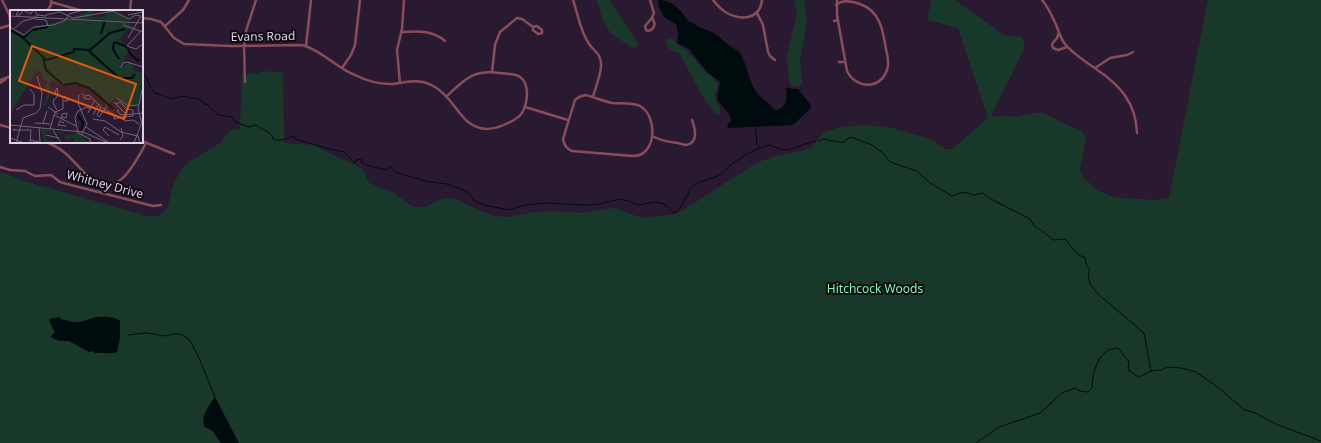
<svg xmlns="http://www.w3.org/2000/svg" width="1321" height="443" font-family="'Noto Sans',sans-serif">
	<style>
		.green { fill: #183929 }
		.water { fill: #000b0e }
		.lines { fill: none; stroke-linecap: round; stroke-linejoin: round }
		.stream { stroke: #000b0e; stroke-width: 1 }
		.street { stroke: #894c59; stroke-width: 2.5 }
		.labels { text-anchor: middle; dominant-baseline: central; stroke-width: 4; stroke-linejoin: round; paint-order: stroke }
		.street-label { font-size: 12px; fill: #dcd2e2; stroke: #0e0812 }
		.park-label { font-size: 12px; fill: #6fffbd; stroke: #0e0812 }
		.inset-river { fill: none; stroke: #000b0e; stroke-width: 2 }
		.inset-road { fill: none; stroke: #716478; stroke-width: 1 }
		.view { fill: #e8590c; fill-opacity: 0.15; stroke: #e8590c; stroke-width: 2 }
		.inset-edge { fill: none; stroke: #dcd2e2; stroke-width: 2 }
	</style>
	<rect width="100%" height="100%" fill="#2a1a31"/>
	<path class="green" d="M597 0H609L636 40 638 46 634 48 631 47 612 34 609 31 602 18Z
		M794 0H804L807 22 800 60 802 84V85L794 87 791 85 788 75 787 56 797 14Z
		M931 0H955L1004 35 1022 37 1025 47 992 114 993 117 1003 116 1016 117 1035 113H1043L1052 117 1065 124 1082 131 1086 138 1080 170 1083 177 1098 191 1114 197 1123 198 1154 200 1169 198 1208 0H1321V443H0V173L2 172 24 181 151 217 158 216 167 209 174 182 186 164 220 143 231 130H240L242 74H260L262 71 283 73 284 143 313 145 327 152 363 169 369 183 394 193 413 207H425L444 198 456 199 478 210 495 216 509 217 529 213 551 211 581 213 614 208 642 218 648 217 677 214 758 162 777 156 802 151 812 147 823 133 840 127 861 125 888 127 931 139 945 149H952L988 118 958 28 927 20Z
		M667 39H673L677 44 687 51 705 71 717 82 718 87 714 95C716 102 723 108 719 115H717L704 99 679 53C672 51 666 49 666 41Z"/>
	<path class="water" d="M658 0C673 0 681 10 688 21 693 22 695 25 699 27 702 29 706 29 710 31 719 35 725 43 733 48 735 49 738 51 740 53 747 64 748 78 754 88 759 98 769 102 775 110 788 109 787 96 786 87L792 89H798L810 104 811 108 793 125 728 128 727 125 731 121 729 114 717 100 720 82 707 72 689 49 677 43 678 33 676 24 664 17 659 7Z
		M59 317 62 320C67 319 71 323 77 322 82 322 87 320 92 318 99 316 115 316 120 321V338L117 352C109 355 102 352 95 353L93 351 89 352 69 341H59L52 338 51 336 55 332 51 325 49 319Z
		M215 397 239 443H221C218 439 215 433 211 430 208 428 207 429 205 427 199 418 210 404 215 397Z"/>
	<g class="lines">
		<path class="stream" d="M145 75 150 86 155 93 173 99 181 96 199 99 205 104 208 105C211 109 215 111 218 115L232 117 235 122 249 127 256 125C262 131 271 130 273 139 281 142 287 138 294 136L295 139 330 149 344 152 355 163 358 159 362 160V163L369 166 387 170 391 166 393 168 395 172 429 182 447 184 464 190 470 194 473 200 484 205 509 210 525 205 544 203H554L561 204 590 205 600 204 620 199 629 201 638 205 655 202 664 204 674 213C679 211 683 203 685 198L688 196C687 182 711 180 720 175 724 172 728 167 732 164 743 156 758 147 771 145 787 156 800 144 815 141
			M755 126 757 143 759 148
			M819 141 823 139H827L828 141C834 140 839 143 845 142L847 139 851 137 872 145 883 153 890 162 917 171 930 183 952 196 964 192 974 195 983 193 991 199 1030 219 1035 227 1041 230 1053 240 1065 239 1077 254 1085 258 1086 264 1090 270 1088 273 1090 284 1098 294 1144 333 1151 371
			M128 335 146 333 166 336 173 334H180L189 339 199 358 215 397
			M976 443 999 427 1040 413 1062 393 1075 388 1080 391 1088 392 1092 388C1092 372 1099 348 1118 348L1129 362 1128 370 1139 377 1151 371 1161 370 1167 367 1181 368 1196 372 1219 388 1243 409 1255 413 1278 425 1321 441"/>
		<path class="street" d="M2 0 9 14 11 25
			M573 0C578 14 580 31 589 44 594 51 601 54 601 64 602 72 595 89 593 97
			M650 0 654 13 652 18
			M713 0C717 5 721 10 727 13 742 21 760 19 762 0
			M1042 0C1049 8 1053 18 1057 27 1059 33 1061 39 1065 44 1073 54 1085 61 1096 69 1120 85 1136 103 1137 133
			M51 2 83 11
			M836 5C842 0 852 1 860 4 880 11 883 30 886 49 887 55 890 63 887 70 880 90 856 89 847 71L837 15V0
			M47 11 51 5V0
			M130 11 131 0
			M757 13 763 25 768 52 770 56 775 60
			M142 18 151 19 161 22 174 38 184 44 231 46 302 45C322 50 336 68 355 75 365 80 379 84 390 84 406 83 420 77 435 87 449 95 456 111 468 122 481 132 494 130 508 123 515 120 522 116 524 109 526 104 527 99 527 94 527 87 526 81 520 77 515 73 506 74 499 73 473 69 464 80 446 97
			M652 18C656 23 655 28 649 31L646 30 645 26Z
			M834 21 838 20
			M165 26 183 10 189 0
			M0 28 11 25
			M401 32C418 31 432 30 445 41
			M1059 32 1057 38 1052 44 1053 48 1058 50 1067 47
			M306 46 311 0
			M839 62H845
			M342 68 351 55 355 45 360 0
			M1095 68 1110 58 1127 55 1133 52
			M492 72 495 45 500 32 517 18 522 19 533 27V30L538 34 542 33V30L537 26 533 27
			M0 80 11 76
			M245 82 244 46 246 31 256 0
			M0 83 6 79
			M400 83 397 50 402 29 404 0
			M142 95 143 96
			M585 95C594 97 603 101 612 103 621 104 632 102 640 106 658 116 657 156 633 156L572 151C567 149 564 145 563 139L575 100 579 97Z
			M525 107 568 120
			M0 125 11 128
			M652 136C660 140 668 142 677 143 680 143 683 145 686 145 699 143 695 128 692 120
			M142 141 174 154
			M46 142C69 151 72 162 89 177 117 202 135 163 146 143
			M0 167 10 170 25 171 35 176 51 175 60 182 67 184 153 206 161 205"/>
	</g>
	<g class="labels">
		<g class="street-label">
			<text transform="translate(263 36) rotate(-1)">Evans Road</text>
			<text transform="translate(105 184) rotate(15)">Whitney Drive</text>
		</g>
		<g class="park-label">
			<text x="875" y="288">Hitchcock Woods</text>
		</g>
	</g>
	<g transform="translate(10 10)">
		<rect width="133" height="133" fill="#2a1a31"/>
		<path d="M81 0H84L81 7H94L97 3 92 0H100L121 11 63 8ZM57 10 120 13 119 16 126 18 114 19 116 21 109 29 119 38 110 60 119 53 124 55 122 60 133 62 128 94 120 96 106 88 95 96V90L87 81 69 73 51 75 43 70 39 72 41 81 38 90 32 99 38 82 34 76 38 72 32 68V63L27 60 0 104V17L13 25 24 17ZM31 117 46 124 49 121 55 126 68 123 78 132 79 129 81 132 91 131 90 133H63L64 128 55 130V126L48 123 47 125 39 122V124L35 120 36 129 48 133 34 131Z" fill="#183929"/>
		<path class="inset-river" d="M0 20 11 26 36 50 64 42V39L80 40 100 23 115 19M91 24 95 11M13 28 22 20 38 17M104 32 103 39 109 49M105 32 117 37M117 37 121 45 129 51M79 41 108 67M33 47 36 60 52 74M113 68H122L125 64M53 75 66 73 79 78 104 99M67 104 73 113 71 120"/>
		<path class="inset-road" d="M9 0 6 5H10L13 0M13 0 21 4 23 0M24 0 28 5 35 6 39 4M101 0 119 9 126 5M39 4 50 2 63 8 104 1M118 5 133 2M0 6 133 13M25 9 36 10 38 16M113 15 133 22M0 17 14 25 24 17 43 15 56 10 59 4 74 0M5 18 13 11 25 8 27 5M131 21 117 36 126 39 133 34M118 28 131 6 126 5M111 58 113 53 117 52 133 57M133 75 128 99 133 118M72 83 75 89H81M69 85 68 93 77 114 71 125M75 86 79 85 91 97 110 108M107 88 118 96 128 95M104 92 115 103M106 94 110 92 117 99 123 100V106L113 107M38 97 48 104M91 97 87 105 89 107 97 96M6 100 14 95H24V84L20 79M47 100 43 93 44 89 47 87V86L48 85V84L47 78 45 82 48 85M109 100 107 101 111 105 133 103M78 103 84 91M104 104V109L113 107M44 105 66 116M83 105 89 94M51 109 52 104 57 103 56 108 52 107M83 109 95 111 111 122 128 126 130 133M114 111 123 110 129 114M25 113 40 114M33 113 37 101M54 113 50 111 48 115 56 116M0 115 73 122 98 133M29 117 30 132M76 117 98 132M5 119 3 120H21L20 133M40 119 45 102 53 99V88L55 86 58 91H54M43 120 51 133M36 125 49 128M99 126 93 120 95 117 109 125M0 128 15 133M20 130 34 133M110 130 113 126 111 118M6 133 13 108 26 103 30 99 32 83 27 66M81 133 80 129 68 123 65 108 68 101 77 97 81 99M124 133 132 112"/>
		<path class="view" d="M22 36 126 74 114 109 9 71Z"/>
		<rect width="133" height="133" class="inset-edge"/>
	</g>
</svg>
